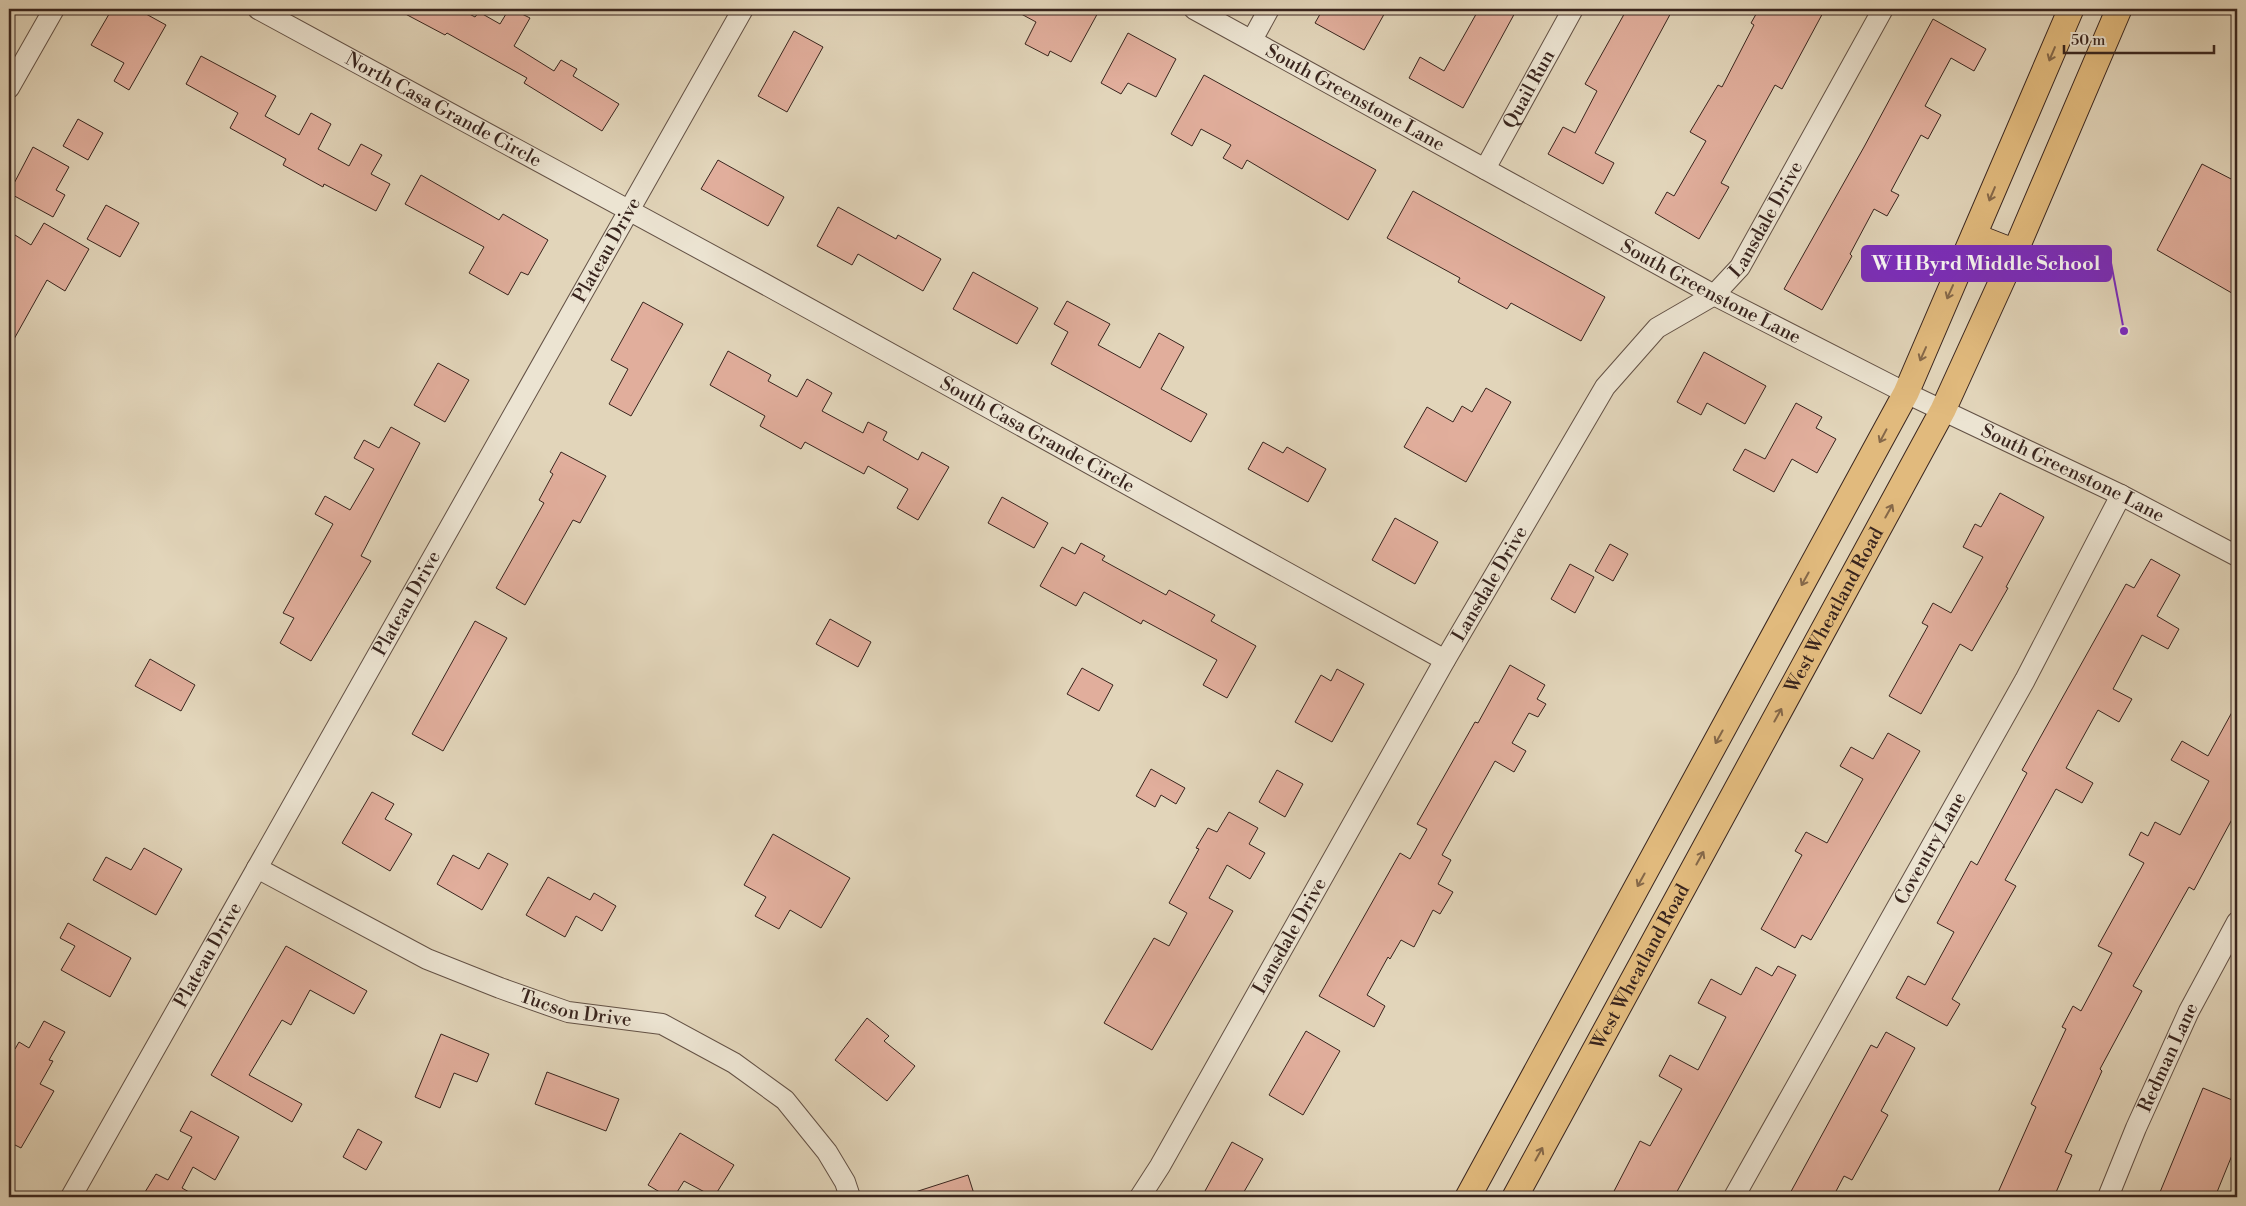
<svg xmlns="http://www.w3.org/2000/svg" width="2246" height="1206" font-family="'Libre Bodoni',serif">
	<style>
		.building { fill: #e1ae9c; stroke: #39251e }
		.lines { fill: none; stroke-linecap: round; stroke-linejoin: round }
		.minor-casing { stroke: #635145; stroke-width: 22 }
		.major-casing { stroke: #39251e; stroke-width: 27 }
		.minor { stroke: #ece4d2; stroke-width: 20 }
		.major { stroke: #e1ba7d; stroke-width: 25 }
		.oneway { stroke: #856849 }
		.labels { text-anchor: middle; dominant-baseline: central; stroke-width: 4.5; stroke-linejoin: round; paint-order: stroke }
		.street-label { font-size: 19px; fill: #39251e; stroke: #ece4d2 }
		.leader { fill: none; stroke: #7b2cbf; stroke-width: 2 }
		.callout-dot { fill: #7b2cbf; stroke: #ece4d2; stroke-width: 2 }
		.callout { fill: #7b2cbf; stroke: #7b2cbf; stroke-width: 2 }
		.callout-label { font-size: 20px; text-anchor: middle; font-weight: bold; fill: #fff }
	</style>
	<rect width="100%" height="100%" fill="#e2d5ba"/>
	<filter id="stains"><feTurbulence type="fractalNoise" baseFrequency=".004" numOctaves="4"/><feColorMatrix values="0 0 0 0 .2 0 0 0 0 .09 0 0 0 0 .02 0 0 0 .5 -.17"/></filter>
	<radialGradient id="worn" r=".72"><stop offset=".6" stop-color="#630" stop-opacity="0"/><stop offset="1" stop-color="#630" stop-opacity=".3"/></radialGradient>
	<path class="building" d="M112 9H137L166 25 129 90 114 81 124 63 91 45Z
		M396 9H460L475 17 479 12 500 24 509 9H512L530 18 514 46 554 71 561 60 577 69 573 76 619 104 602 131 524 83 527 78 447 33 445 35Z
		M1012 9H1100L1071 62 1050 51 1048 56 1025 44 1036 22Z
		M1323 9H1387L1364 50 1315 23Z
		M1479 9H1517L1463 108 1409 78 1420 57 1444 71Z
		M1627 9H1673L1595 153 1614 163 1603 184 1548 154 1563 127 1575 133 1597 91 1585 84Z
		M1759 9H1825L1782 89 1775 85 1721 183 1729 187 1699 239 1655 213 1667 192 1674 196 1706 141 1690 132 1718 85 1722 87 1754 25 1751 23Z
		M1933 19 1986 49 1974 71 1951 58 1925 106 1941 115 1928 139 1921 135 1891 191 1899 195 1887 216 1874 209 1850 254 1852 256 1822 310 1784 289 1864 147Z
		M794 31 823 47 787 112 758 96Z
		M1128 33 1176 59 1156 97 1128 83 1121 94 1101 83Z
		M201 56 276 96 265 116 299 135 311 113 331 124 318 149 349 166 361 144 382 155 371 174 390 184 376 211 324 184 323 187 283 165 286 159 230 128 238 113 186 84Z
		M1204 75 1376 170 1348 220 1247 160 1242 169 1223 158 1231 145 1201 129 1192 146 1171 134Z
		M78 119 103 133 88 160 63 146Z
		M33 147 69 167 56 190 65 195 53 217 9 193Z
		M718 160 784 197 768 226 701 189Z
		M2202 164 2237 182V296L2157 250Z
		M421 175 499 220 503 214 548 240 528 275 521 272 508 295 469 273 484 247 405 204Z
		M1413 191 1605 297 1581 341 1511 303 1507 309 1458 282 1460 278 1387 238Z
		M106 205 139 223 120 257 87 239Z
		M838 207 896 239 898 235 941 259 923 291 858 254 852 265 817 246Z
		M44 223 89 249 65 291 47 280 9 348V246L15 235 31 245Z
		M973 272 1038 308 1017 344 953 309Z
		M1067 301 1110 324 1098 345 1140 368 1159 333 1184 347 1161 389 1207 414 1191 442 1051 364 1068 332 1054 324Z
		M643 302 683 324 631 416 609 404 628 369 611 360Z
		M728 351 771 375 768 381 797 397 807 379 832 393 822 411 863 433 868 422 887 432 883 440 918 460 922 452 949 467 918 520 897 508 908 489 868 466 864 474 805 442 801 449 760 426 765 416 710 385Z
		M1704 352 1766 386 1745 424 1707 403 1701 415 1677 402Z
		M438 363 469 380 445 422 414 405Z
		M1486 388 1511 402 1466 482 1404 447 1427 407 1453 422 1462 406 1472 412Z
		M1796 403 1822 417 1816 428 1836 439 1817 473 1792 459 1774 492 1733 470 1745 449 1765 459Z
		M391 427 420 443 361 556 371 561 311 661 280 643 294 618 283 613 333 524 315 514 325 496 350 510 374 469 354 458 364 440 379 448Z
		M1263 442 1283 453 1287 447 1326 469 1308 502 1248 469Z
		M561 452 606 476 580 523 573 520 525 605 496 588 544 503 539 500 553 474 550 472Z
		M2000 493 2044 517 2006 587 2008 588 1972 651 1960 644 1921 714 1889 696 1928 626 1922 623 1933 603 1951 613 1983 557 1963 547 1975 524 1981 527Z
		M1002 497 1048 523 1034 548 988 523Z
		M1395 518 1438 542 1415 584 1372 560Z
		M1081 543 1105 556 1102 560 1166 595 1169 590 1215 615 1211 621 1256 646 1227 698 1203 685 1217 660 1143 620 1141 624 1084 592 1076 606 1040 586 1062 547 1075 554Z
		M1610 544 1628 554 1613 581 1595 571Z
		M2151 559 2180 575 2157 616 2179 629 2168 649 2142 635 2113 689 2132 699 2119 722 2098 710 2066 768 2093 783 2082 803 2056 789 2005 880 2016 886 1952 999 1960 1004 1947 1026 1896 998 1908 976 1925 985 1954 932 1937 923 1971 861 1977 865 2027 773 2022 770 2126 584 2134 588Z
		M1570 564 1594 577 1575 613 1551 599Z
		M830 619 871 642 858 667 816 644Z
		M475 621 507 638 443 751 412 734Z
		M150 659 195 685 181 711 135 686Z
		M1510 665 1545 685 1537 699 1546 704 1538 717 1529 713 1512 743 1526 751 1514 772 1495 761 1442 855 1451 860 1438 884 1453 892 1440 914 1433 910 1414 947 1401 940 1390 959 1388 957 1367 995 1385 1006 1374 1027 1319 996 1400 853 1410 859 1427 829 1417 824 1475 722 1478 723Z
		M1082 668 1113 685 1099 711 1067 694Z
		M1337 669 1364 684 1332 742 1295 722 1321 675 1331 681Z
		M2237 703V810L2194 890 2189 887 2133 986 2142 991 2100 1069 2102 1071 2065 1152 2072 1155 2054 1197H1996L2036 1107 2031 1104 2066 1029 2062 1027 2073 1006 2081 1011 2112 953 2098 946 2144 863 2129 855 2141 832 2148 836 2155 822 2180 835 2209 781 2171 760 2182 741 2208 756Z
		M1888 733 1920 751 1811 940 1802 935 1795 948 1761 929 1802 855 1795 851 1806 832 1827 843 1863 779 1840 766 1851 747 1873 759Z
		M1151 769 1185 788 1176 804 1161 795 1155 807 1136 796Z
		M1277 770 1303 784 1285 817 1259 802Z
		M372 792 394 804 385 819 412 834 390 871 342 843Z
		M1229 812 1258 828 1249 844 1265 853 1250 879 1227 865 1209 898 1233 911 1152 1050 1104 1023 1154 938 1169 946 1187 913 1169 903 1199 849 1196 848 1208 828 1217 832Z
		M773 834 850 878 821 928 790 910 779 929 755 916 766 897 744 885Z
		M144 848 182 869 156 915 93 880 106 857 131 870Z
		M488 853 508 864 482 910 437 884 453 855 479 869Z
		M548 877 590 900 594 893 616 906 602 931 576 916 565 937 526 915Z
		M68 923 131 958 110 997 61 970 75 946 60 938Z
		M286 946 367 991 354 1014 310 990 291 1025 282 1020 249 1075 302 1104 292 1122 211 1075Z
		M1778 966 1796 975 1674 1197H1611L1640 1141 1650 1146 1682 1089 1659 1076 1670 1055 1698 1070 1726 1017 1698 1003 1711 979 1741 995 1756 967 1772 976Z
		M867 1018 889 1036 884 1041 915 1066 887 1101 835 1060Z
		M44 1021 65 1032 49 1060 53 1061 40 1084 54 1091 21 1148 9 1142V1046L15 1049 19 1042 29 1048Z
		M1306 1031 1340 1051 1303 1115 1269 1095Z
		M1886 1032 1915 1048 1881 1111 1888 1115 1852 1180 1844 1176 1833 1197H1788L1871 1045 1877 1048Z
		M441 1034 489 1054 477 1082 454 1073 440 1108 415 1097Z
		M547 1072 619 1099 606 1131 535 1104Z
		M2203 1088 2237 1102V1143L2215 1197H2158Z
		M191 1111 239 1137 215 1180 193 1167 182 1188 198 1197H142L156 1174 168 1180 192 1137 180 1131Z
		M358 1129 382 1142 366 1170 343 1157Z
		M680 1133 734 1165 714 1197 684 1181 674 1197H668L648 1185Z
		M1232 1142 1263 1159 1241 1197H1217L1205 1191Z
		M968 1175 975 1197H910L909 1194Z"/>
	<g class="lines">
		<defs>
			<g id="minor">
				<path id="s1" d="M258 9 761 282 1445 660"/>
				<path id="s2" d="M1194 9 1714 295 1906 393 2121 495 2237 556"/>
				<path d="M1252 40 1269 9"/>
				<path d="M9 88 54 9"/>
				<path id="s3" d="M1485 169 1573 9"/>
				<path id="s4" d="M257 868 427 959 500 988 568 1012 662 1024 734 1063 785 1100 827 1152 845 1182 850 1197"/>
				<path id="s5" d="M71 1197 743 9"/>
				<path id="s6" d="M1140 1197 1160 1166 1445 660 1605 387 1657 328 1714 295 1740 267 1883 9"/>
				<path id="s7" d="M1734 1197 2025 680 2121 495"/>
				<path id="s8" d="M2108 1197 2136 1128 2189 1011 2237 922"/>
			</g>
			<g id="major">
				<path d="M1974 236 2015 252"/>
				<path d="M1468 1197 1906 393 2071 9"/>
				<path id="s9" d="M1515 1197 1943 410 2015 252 2119 9"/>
			</g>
		</defs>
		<use href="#minor" class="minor-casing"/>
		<use href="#major" class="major-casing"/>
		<use href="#minor" class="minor"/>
		<use href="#major" class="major"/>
	</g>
	<defs><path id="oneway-shaft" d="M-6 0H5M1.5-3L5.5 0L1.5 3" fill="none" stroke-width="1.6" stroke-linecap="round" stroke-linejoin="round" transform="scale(1.25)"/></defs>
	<g class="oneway">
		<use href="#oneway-shaft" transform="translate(2052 54) rotate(113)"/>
		<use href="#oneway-shaft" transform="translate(1992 194) rotate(113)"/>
		<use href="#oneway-shaft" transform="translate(1950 292) rotate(114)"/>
		<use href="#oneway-shaft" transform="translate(1923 354) rotate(114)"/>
		<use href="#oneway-shaft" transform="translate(1883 436) rotate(118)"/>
		<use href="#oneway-shaft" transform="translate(1889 511) rotate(-61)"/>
		<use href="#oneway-shaft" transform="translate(1805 579) rotate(119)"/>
		<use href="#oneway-shaft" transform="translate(1778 715) rotate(-61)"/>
		<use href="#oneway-shaft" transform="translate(1719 737) rotate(119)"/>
		<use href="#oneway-shaft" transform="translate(1700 858) rotate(-61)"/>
		<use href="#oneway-shaft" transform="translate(1641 880) rotate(119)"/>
		<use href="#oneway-shaft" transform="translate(1539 1154) rotate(-61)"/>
	</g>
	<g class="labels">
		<g class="street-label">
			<text stroke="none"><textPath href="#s3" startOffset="91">Quail Run</textPath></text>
			<text stroke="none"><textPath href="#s2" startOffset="184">South Greenstone Lane</textPath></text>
			<text stroke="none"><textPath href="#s1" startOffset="211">North Casa Grande Circle</textPath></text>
			<text stroke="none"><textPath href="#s6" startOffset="1171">Lansdale Drive</textPath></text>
			<text stroke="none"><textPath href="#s5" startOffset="1088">Plateau Drive</textPath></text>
			<text stroke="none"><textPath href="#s2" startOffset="589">South Greenstone Lane</textPath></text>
			<text stroke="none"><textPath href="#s1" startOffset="888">South Casa Grande Circle</textPath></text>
			<text stroke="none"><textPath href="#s2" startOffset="994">South Greenstone Lane</textPath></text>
			<text stroke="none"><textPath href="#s6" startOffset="706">Lansdale Drive</textPath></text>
			<text stroke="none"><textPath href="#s5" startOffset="682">Plateau Drive</textPath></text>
			<text stroke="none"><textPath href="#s9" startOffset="668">West Wheatland Road</textPath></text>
			<text stroke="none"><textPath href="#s7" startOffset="400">Coventry Lane</textPath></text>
			<text stroke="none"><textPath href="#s6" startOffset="301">Lansdale Drive</textPath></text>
			<text stroke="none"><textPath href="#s5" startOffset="278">Plateau Drive</textPath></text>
			<text stroke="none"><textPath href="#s9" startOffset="262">West Wheatland Road</textPath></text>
			<text stroke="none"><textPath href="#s4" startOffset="350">Tucson Drive</textPath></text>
			<text stroke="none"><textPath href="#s8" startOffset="152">Redman Lane</textPath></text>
		</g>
	</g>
	<path class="leader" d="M2124 331L2111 263"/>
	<circle class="callout-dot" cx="2124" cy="331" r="5"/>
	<rect class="callout" x="1862" y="246" width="249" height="35" rx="5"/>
	<g class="callout-label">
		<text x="1986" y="270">W H Byrd Middle School</text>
	</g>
	<rect width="2246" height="1206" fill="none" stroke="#e2d5ba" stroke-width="30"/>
	<rect x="10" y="10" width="2226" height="1186" fill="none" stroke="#39251e" stroke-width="2.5"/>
	<rect x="15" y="15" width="2216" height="1176" fill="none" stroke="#39251e"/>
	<path d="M2064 45v8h150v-8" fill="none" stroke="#39251e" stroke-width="2.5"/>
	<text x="2071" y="45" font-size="15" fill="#39251e" stroke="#ece4d2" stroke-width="4" paint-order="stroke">50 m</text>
	<rect width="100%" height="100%" filter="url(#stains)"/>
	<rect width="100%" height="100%" fill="url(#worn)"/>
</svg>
